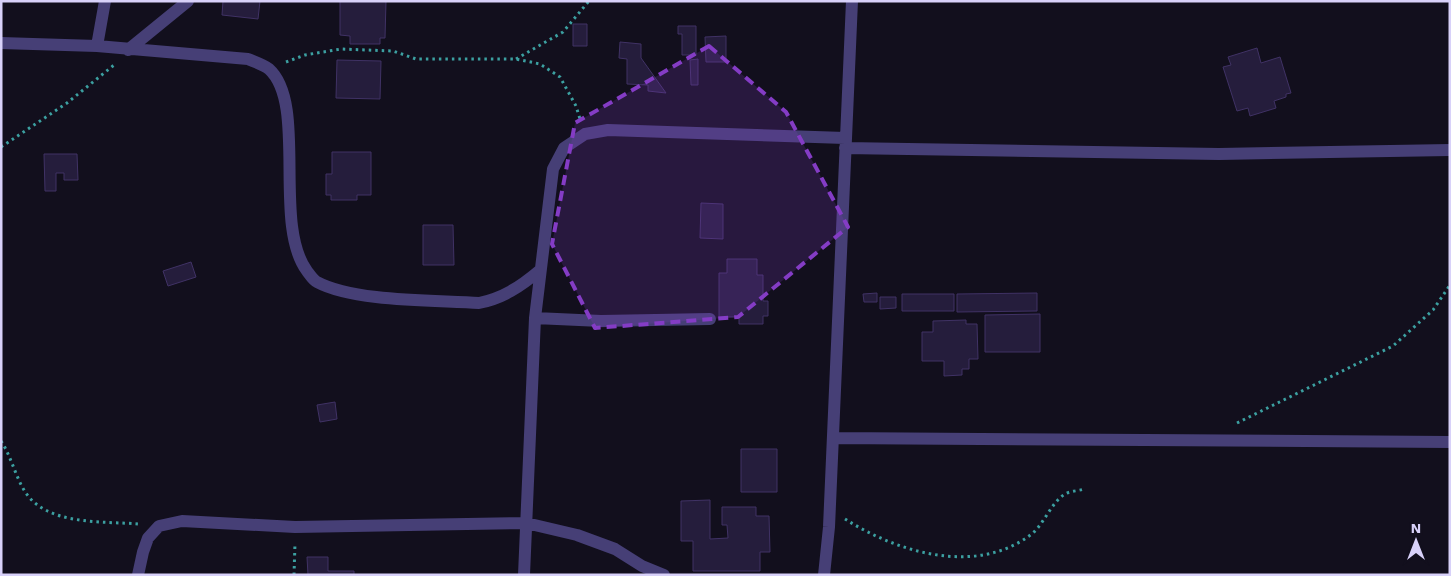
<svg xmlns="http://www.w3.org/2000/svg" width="1451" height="576" font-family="'Work Sans',sans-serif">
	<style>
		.building { fill: #251d3c; stroke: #403265 }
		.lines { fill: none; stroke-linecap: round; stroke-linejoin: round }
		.path { stroke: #3ca0a1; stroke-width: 3; stroke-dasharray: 2.5 4; stroke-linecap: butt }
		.minor { stroke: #463f76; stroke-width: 12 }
		.marked { fill: #843cc5; fill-opacity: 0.2; stroke: #843cc5; stroke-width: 4; stroke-dasharray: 10 6; stroke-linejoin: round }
	</style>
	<rect width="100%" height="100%" fill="#120f1d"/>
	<path class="building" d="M223 1H260L258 19 222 15Z
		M340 1H386L385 38H380V44H350V36L340 35Z
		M573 24H587V46H573Z
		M678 26H696V55H682V34H678Z
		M726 36V62H706L705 37Z
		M620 42 641 44V58L666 93 648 91V85L627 84V59L619 58Z
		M1257 48 1261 63 1280 57 1291 93 1286 94V97L1274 101 1276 108 1250 116 1248 108 1237 111 1223 67 1231 65 1228 57Z
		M698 59V85H691L690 60Z
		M337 60 381 61 380 99 336 98Z
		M332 152H371V195H357V200H331V195H326V174H332Z
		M44 154H77L78 180H64V173H56V191H45Z
		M701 203 723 204V239L700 238Z
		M423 225H453L454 265H423Z
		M727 259H757V275H763V301H768V316H763V324H739V317H719V273H727Z
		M191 262 196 277 168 286 163 271Z
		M877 293V302H864L863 294Z
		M1037 293V311L957 312V294Z
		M902 294H954V311H902Z
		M880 297H896V308L880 309Z
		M1040 314V352H985V315Z
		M966 320V324H977L978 359H969V369H962V375L944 376V361H922V332H933V321Z
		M335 402 337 419 320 422 317 405Z
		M741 449H777V492H741Z
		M710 500V539L728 538 727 525H722V507H756V516H769L770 552H760V571H693V541H681V501Z
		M307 557H328V571H354V575H308Z"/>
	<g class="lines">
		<path class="path" d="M516 59 563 32 589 1
			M286 62 305 55 341 49 393 51 416 59H516L540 64 560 77 576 106 580 119
			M1 147 67 103 114 65
			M1237 423 1393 346 1433 310 1450 285
			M1 441C11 456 15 475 24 490 45 526 102 521 139 524
			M845 519C900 554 979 576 1033 533 1045 522 1051 503 1065 494 1070 491 1078 491 1084 489
			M294 575 295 543"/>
		<path class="minor" d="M1 43 97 46 248 59C255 62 264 65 269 69 308 104 272 224 307 271 310 275 313 280 317 282 354 302 435 300 479 303 503 298 520 287 539 271
			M97 46 105 1
			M128 50 188 1
			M845 148 1219 154 1450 150
			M535 318 601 321 710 319
			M833 438 1450 442
			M138 575 143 552 148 538 159 526 182 521 295 527 526 523 577 535 615 549 642 566 664 575
			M524 575 535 318 553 169 564 148 585 134 608 130 845 138
			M824 575 829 527 852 1"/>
	</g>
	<path class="marked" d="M709 46 786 112 848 227 738 317 595 328 552 244 575 123Z"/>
	<rect width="1451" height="576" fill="none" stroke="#d8d1f9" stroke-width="5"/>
	<g transform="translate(1416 541)" stroke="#120f1d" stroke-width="4" paint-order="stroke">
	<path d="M0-4L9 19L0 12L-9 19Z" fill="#d8d1f9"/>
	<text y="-8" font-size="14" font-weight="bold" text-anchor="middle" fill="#d8d1f9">N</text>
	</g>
</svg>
